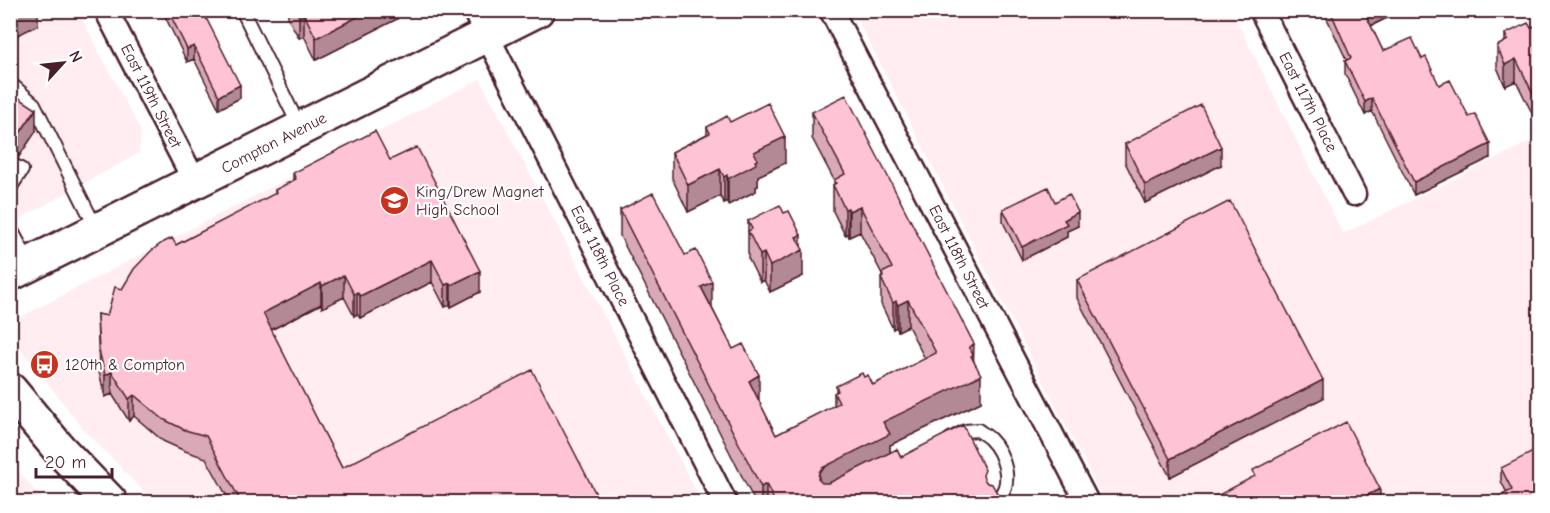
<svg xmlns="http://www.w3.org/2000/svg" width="1550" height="513" font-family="'Comic Neue',sans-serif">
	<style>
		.built { fill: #ffedf2 }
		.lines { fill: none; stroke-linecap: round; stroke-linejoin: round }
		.lane-casing { stroke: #4a1f2b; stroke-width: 16 }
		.street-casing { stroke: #4a1f2b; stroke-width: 27 }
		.secondary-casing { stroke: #4a1f2b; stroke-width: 38 }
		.lane { stroke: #fff; stroke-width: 12 }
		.street { stroke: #fff; stroke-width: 22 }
		.secondary { stroke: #fff; stroke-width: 33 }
		.wall { fill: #daa9b7; stroke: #4a1f2b; stroke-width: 1.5 }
		.shaded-wall { fill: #b28995; stroke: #4a1f2b; stroke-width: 1.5 }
		.building { fill: #fec4d5; stroke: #4a1f2b; stroke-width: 1.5 }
		.labels { text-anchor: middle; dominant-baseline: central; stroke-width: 4.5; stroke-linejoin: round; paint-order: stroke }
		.street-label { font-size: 16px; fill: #4a1f2b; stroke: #fff }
		.poi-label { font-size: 16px; fill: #4a1f2b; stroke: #fff; text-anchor: start }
	</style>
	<rect width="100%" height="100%" fill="#fff"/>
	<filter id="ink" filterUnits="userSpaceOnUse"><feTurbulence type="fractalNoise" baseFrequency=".0167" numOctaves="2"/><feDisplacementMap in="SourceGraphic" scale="12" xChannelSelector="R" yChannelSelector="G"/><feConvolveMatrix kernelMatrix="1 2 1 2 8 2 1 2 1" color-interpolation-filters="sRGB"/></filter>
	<g filter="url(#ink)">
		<path class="built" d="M11 11H78L141 132 139 153 11 224Z
			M853 11H1232L1343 234 1539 137V502H1105Z
			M480 79 702 502H154L84 430 11 336V322Z
			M11 463 45 502H11Z"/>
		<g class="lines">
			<defs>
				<path id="lane" d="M242 10 300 128
					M10 83 34 104 97 230
					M10 163 22 170 10 188
					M10 227 29 263
					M950 439 965 431 978 430C982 433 987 436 990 439 1003 452 1014 482 999 497 998 498 992 502 991 502"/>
				<path id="street" d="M106 10 195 182
					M474 10 725 502
					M831 10 1087 502
					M1261 10 1354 194"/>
				<path id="secondary" d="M10 274 537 10
					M10 390 60 450 110 502"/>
			</defs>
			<use href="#lane" class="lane-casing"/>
			<use href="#street" class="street-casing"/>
			<use href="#secondary" class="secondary-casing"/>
			<use href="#lane" class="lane"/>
			<use href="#street" class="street"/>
			<use href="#secondary" class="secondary"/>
		</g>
		<path class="wall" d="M162 10H202L240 98 219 109 194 59 187 62Z
			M288 10H397V19L316 60 304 36 299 38 288 18Z
			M1323 10H1403L1371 26 1383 51 1422 59 1439 85 1490 158 1414 195 1372 111 1365 115 1345 74V61H1347Z
			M1539 24V127L1516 81 1505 86 1497 67V46L1505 42V34L1531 28Z
			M10 92 36 131 18 158 10 155Z
			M812 112 974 361 981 402 890 445V452L985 481 1002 502H755L620 236V210L712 308 776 435 834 406V393L836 392V386L864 377 873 385 925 359 908 326 898 331 896 327 893 329 881 304V278L882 277V274L860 232 849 237 848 234 845 235 833 211V185L834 184V180L812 138Z
			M730 122 785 163 758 176V186L756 187V191L728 205 727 201 724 203 720 196 688 212 672 178V152L707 134V127Z
			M1125 144 1221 165 1145 203 1125 162Z
			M390 160 480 292 451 307 450 305 445 307 432 282 360 318 357 314 354 316 344 297 322 308 321 304 271 330 342 468 600 502H230L206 458 185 451 163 441 134 416 129 421 112 394 105 397 99 372 97 314 107 316 122 289 176 245 275 194V190L293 181V173Z
			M1055 202 1078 226 1067 231V237L1022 260 1003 222V209Z
			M748 221 803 276 770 292 764 280 760 282 748 258Z
			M1077 280 1323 398 1170 477 1077 298Z
			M1501 468 1539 502 1507 493 1501 481Z"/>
		<path class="shaded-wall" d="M24 10H44L38 14V25L10 39V17Z
			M371 10H397V19L316 60V38Z
			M1375 10H1403L1366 28V15Z
			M304 14V36L299 38V17Z
			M194 46V59L187 62V49Z
			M1516 59V81L1505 86V65Z
			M240 85V98L219 109V96Z
			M1372 98V111L1365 115V102Z
			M36 109V131L18 158V136Z
			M785 137V163L758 176V186L756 187V191L728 205V179L754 152Z
			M1490 144V158L1414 195V182Z
			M1221 147V165L1145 203V185Z
			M720 169V196L688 212V185Z
			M727 175V201L724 203V177Z
			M860 206V232L849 237V211Z
			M848 208V234L845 235V209Z
			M1078 212V226L1067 231V237L1022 260V247L1064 220Z
			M801 235V251L803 250V276L770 292V266L796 237Z
			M764 253V280L760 282V255Z
			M432 260V282L360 318V296Z
			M480 271V292L451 307V285Z
			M344 275V297L322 308V286Z
			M712 282V308L701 287Z
			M321 283V304L263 334V313Z
			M450 283V305L445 307V285Z
			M357 292V314L354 316V294Z
			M908 300V326L898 331V305Z
			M896 301V327L893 329V303Z
			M974 344 973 379 981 375V402L890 445V460L819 498V472L883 422 969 347Z
			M112 372V394L105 397V375Z
			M759 375V401L749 381Z
			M1323 380V398L1170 477V459Z
			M134 395V416L129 421V399Z
			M766 484V502H761V487Z
			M1380 489V502H1353Z"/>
		<path class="building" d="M10 10H24L10 17Z
			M168 10H202L240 85 219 96 194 46 187 49Z
			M296 10H371L316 38 304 14 299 17Z
			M1330 10H1375L1366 15 1383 51 1412 38 1422 59 1426 57 1439 85 1450 80 1469 117 1475 114 1490 144 1414 182 1372 98 1365 102 1345 61 1351 58Z
			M1528 23 1531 28 1539 24V106L1516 59 1505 65 1497 46 1508 40 1505 34Z
			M10 92 36 109 18 136 10 133Z
			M846 95 974 344 969 347 973 355 971 356 981 375 883 422 890 434 822 468 819 472 818 479 822 483H829L897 449 901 457 963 425 985 470 983 475 984 479 987 483 992 484 1002 502H775L766 484 761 487 620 210 653 193 685 255 696 250 712 282 701 287 733 349 743 344 759 375 749 381 776 435 839 403 834 393 838 391 836 386 862 373 864 377 868 375 873 385 936 353 908 300 898 305 896 301 893 303 881 278 883 277 882 273 892 268 860 206 849 211 848 208 845 209 833 185 836 183 834 180 845 174 812 112Z
			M768 103 785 137 754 152 758 160 755 161 756 164 728 179 727 175 724 177 720 169 688 185 672 152 710 133 707 127 727 116 730 122Z
			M1201 105 1221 147 1145 185 1125 144Z
			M375 131 390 160 417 147 480 271 451 285 450 283 445 285 432 260 360 296 357 292 354 294 344 275 322 286 321 283 263 313 342 468 532 370 600 502H241L206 436 185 430 163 419 134 395 129 399 112 372 105 375 99 350 97 314 107 316 115 287 122 289 134 269 151 251 162 243 172 238 176 245 276 193 275 190 296 179 293 173Z
			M1048 187 1055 202 1069 194 1078 212 1064 220 1067 224 1022 247 1003 209Z
			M1230 201 1323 380 1170 459 1077 280Z
			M780 205 784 213 789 211 801 235 796 237 803 250 770 266 764 253 760 255 748 231 752 229 748 221Z
			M1346 422 1380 489 1353 502H1216L1213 498 1255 476 1253 470Z
			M1539 449V502H1488L1512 490 1501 468Z"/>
	</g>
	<defs>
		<symbol id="school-disc" viewBox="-11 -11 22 22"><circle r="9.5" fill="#c8321e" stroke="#fff"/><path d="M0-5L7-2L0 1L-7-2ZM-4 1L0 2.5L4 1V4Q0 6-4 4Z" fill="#fff"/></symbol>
		<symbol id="bus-disc" viewBox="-11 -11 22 22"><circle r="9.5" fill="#c8321e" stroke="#fff"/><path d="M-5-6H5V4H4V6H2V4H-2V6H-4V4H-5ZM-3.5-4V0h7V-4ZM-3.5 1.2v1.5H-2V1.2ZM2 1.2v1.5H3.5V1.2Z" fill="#fff"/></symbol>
	</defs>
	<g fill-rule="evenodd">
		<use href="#school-disc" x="378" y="184" width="33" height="33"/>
		<use href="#bus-disc" x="28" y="348" width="33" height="33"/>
	</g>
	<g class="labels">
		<g class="street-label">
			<text transform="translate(151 96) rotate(63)">East 119th Street</text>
			<text transform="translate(1308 102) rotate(63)">East 117th Place</text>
			<text transform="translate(274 143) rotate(-27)">Compton Avenue</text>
			<text transform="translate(600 256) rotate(63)">East 118th Place</text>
			<text transform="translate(959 257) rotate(63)">East 118th Street</text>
		</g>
		<g class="poi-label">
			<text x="416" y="192">King/Drew Magnet<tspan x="416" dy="18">High School</tspan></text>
			<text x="65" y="365">120th &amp; Compton</text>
		</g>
	</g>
	<rect width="1550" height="513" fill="none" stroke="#fff" stroke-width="36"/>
	<rect x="18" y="18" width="1514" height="477" fill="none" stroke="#4a1f2b" stroke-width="2" filter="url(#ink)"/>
	<g transform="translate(63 63) rotate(63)" stroke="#ffffff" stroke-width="4.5" paint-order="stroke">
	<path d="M0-4.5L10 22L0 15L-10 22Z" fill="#4a1f2b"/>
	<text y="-9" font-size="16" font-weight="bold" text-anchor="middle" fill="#4a1f2b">N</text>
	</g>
	<path d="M36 468v9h76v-9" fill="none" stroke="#4a1f2b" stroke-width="3"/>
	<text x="45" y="468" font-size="18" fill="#4a1f2b" stroke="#ffffff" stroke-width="4.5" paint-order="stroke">20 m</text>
</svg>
